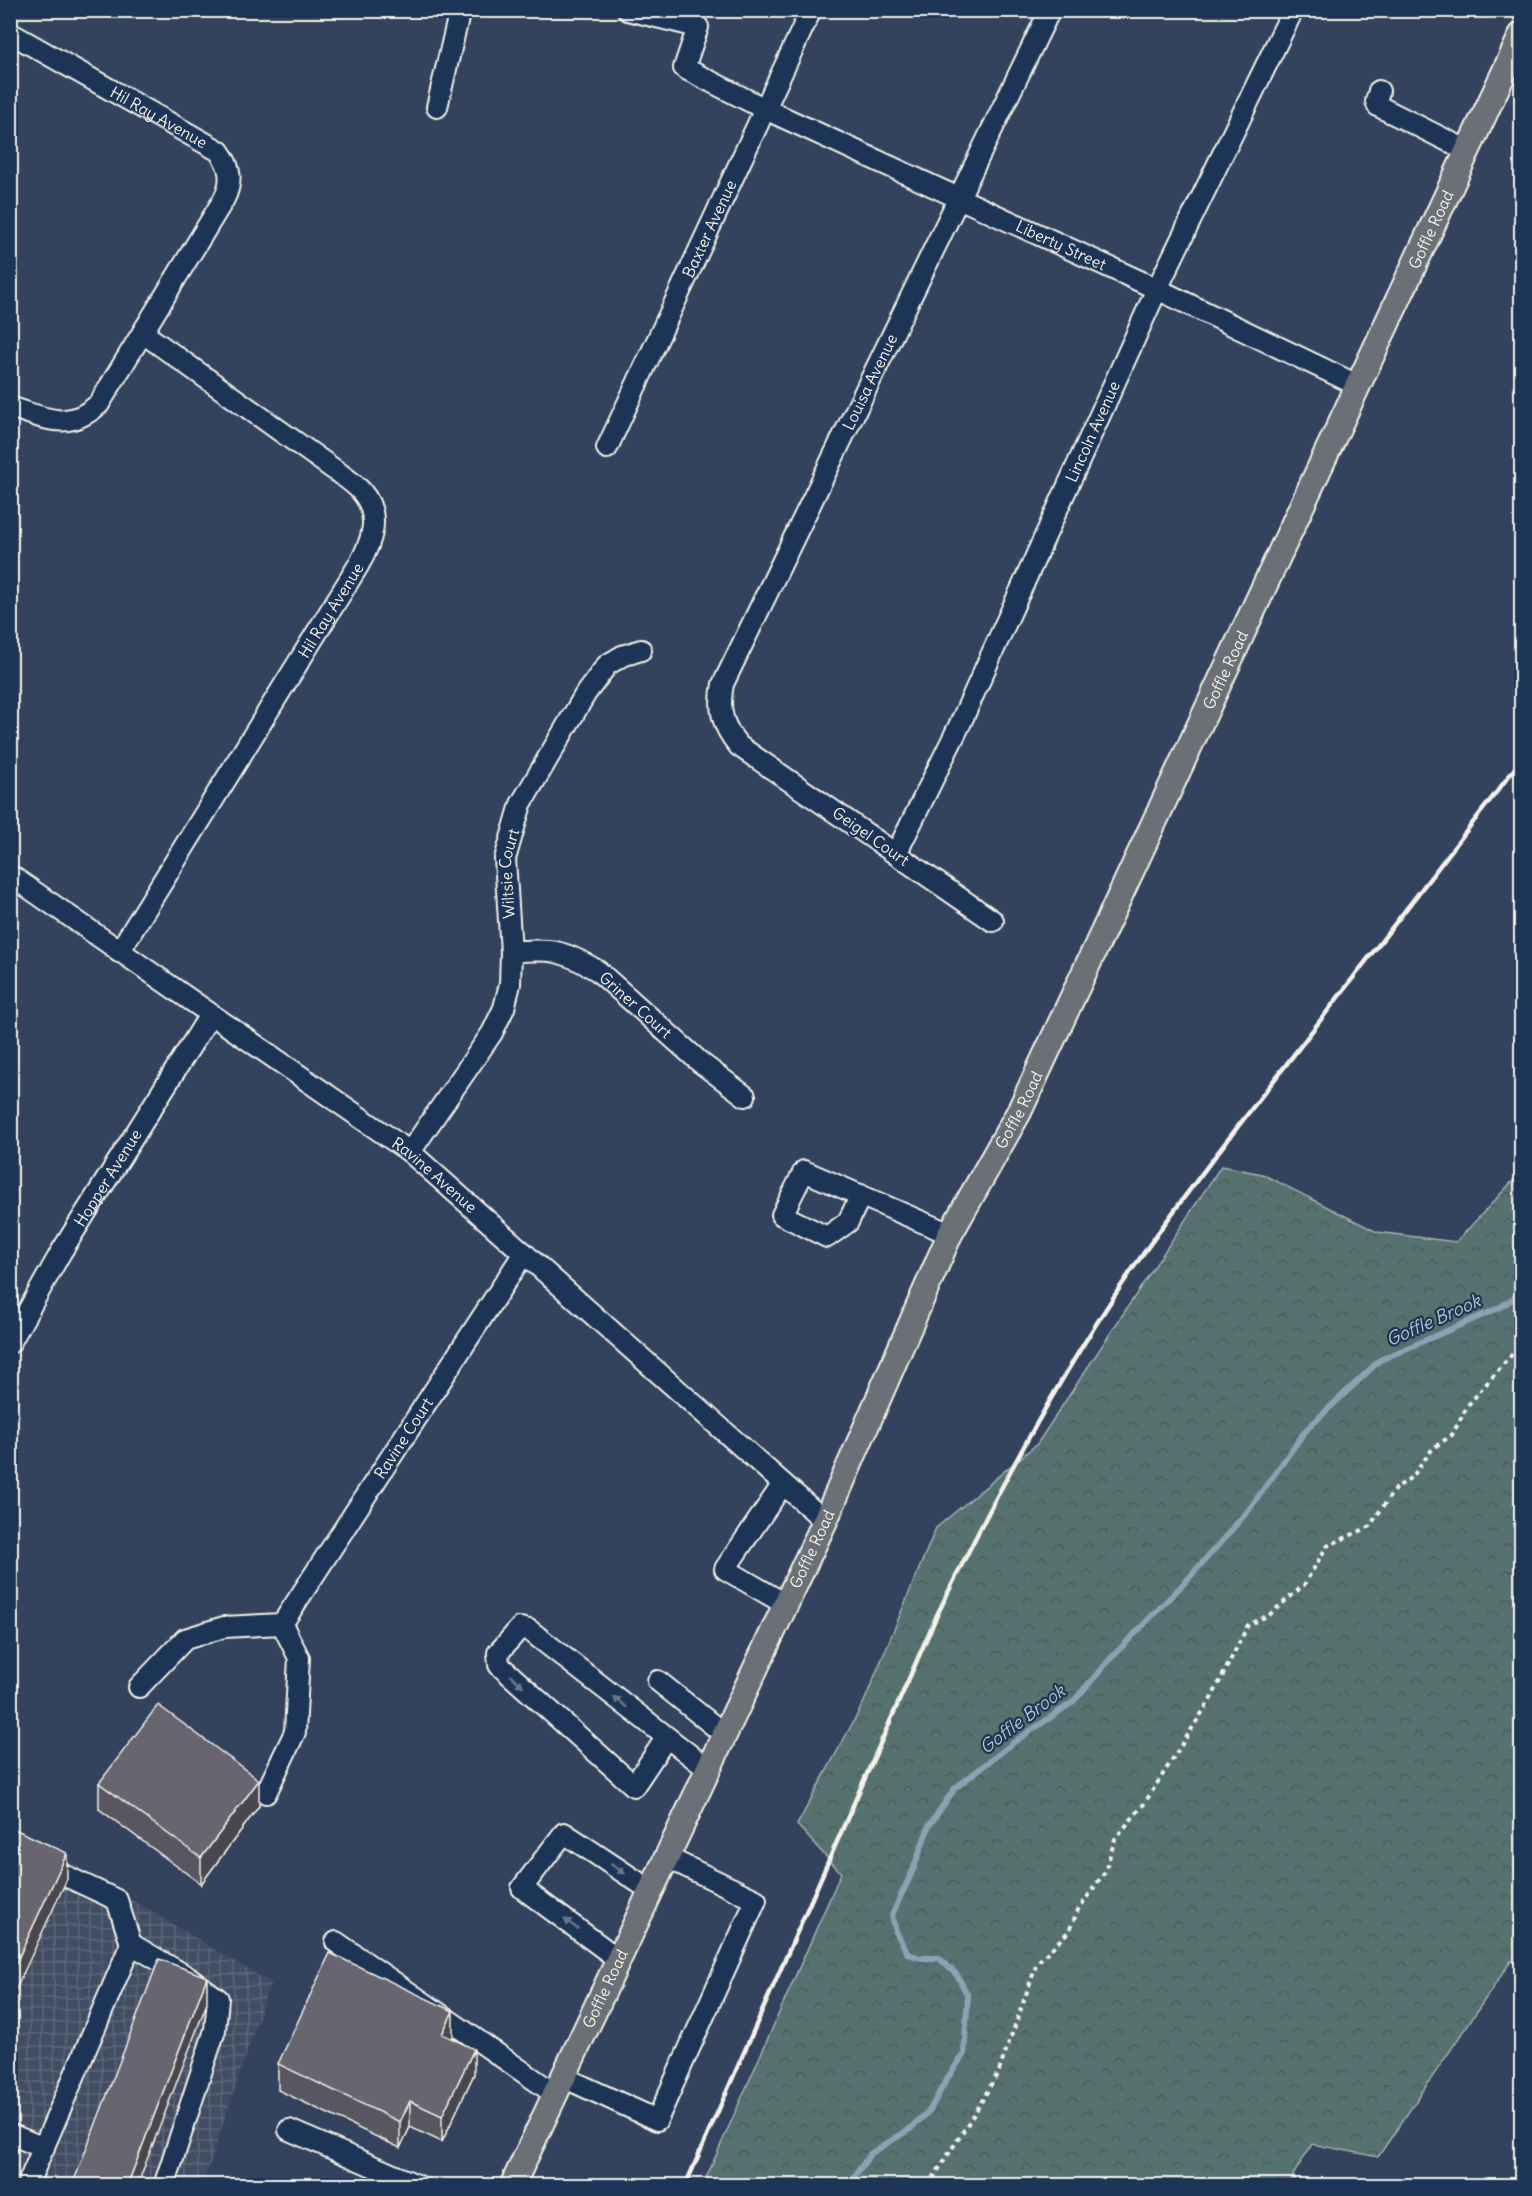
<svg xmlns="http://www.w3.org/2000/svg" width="1532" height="2196" font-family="Delius,sans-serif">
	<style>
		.industrial { fill: url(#industrial-grid) }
		.forest { fill: url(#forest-crowns); stroke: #a4b2ac; stroke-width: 1.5 }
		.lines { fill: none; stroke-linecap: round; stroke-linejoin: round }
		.stream { stroke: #8da1b3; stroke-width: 6 }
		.minor-casing { stroke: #f4f1e8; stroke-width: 24 }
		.major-casing { stroke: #f4f1e8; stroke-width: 28 }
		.path { stroke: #f4f1e8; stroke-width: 4; stroke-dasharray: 4.5 4.5; stroke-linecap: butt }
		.minor { stroke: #1d3557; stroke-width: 20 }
		.major { stroke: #6a7074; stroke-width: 24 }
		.rail { stroke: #f4f1e8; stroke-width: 4.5 }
		.wall { fill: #585760; stroke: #f4f1e8; stroke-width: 1.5 }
		.shaded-wall { fill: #47474e; stroke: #f4f1e8; stroke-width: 1.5 }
		.building { fill: #666570; stroke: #f4f1e8; stroke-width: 1.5 }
		.oneway { fill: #68778a }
		.labels { text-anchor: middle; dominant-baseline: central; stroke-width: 4.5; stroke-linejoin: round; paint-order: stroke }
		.street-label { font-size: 16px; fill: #f4f1e8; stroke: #1d3557 }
		.water-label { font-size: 18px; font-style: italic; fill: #b8c2c9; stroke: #1d3557 }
	</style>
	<defs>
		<pattern id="industrial-grid" width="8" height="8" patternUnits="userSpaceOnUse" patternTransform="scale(1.5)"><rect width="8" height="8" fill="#424d63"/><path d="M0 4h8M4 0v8" fill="none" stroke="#5e6779"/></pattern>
		<pattern id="forest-crowns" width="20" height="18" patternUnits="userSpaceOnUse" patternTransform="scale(1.5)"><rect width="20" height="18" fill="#557270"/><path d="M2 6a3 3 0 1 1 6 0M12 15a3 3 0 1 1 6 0" fill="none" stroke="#4e5b59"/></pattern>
	</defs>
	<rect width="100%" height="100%" fill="#33435e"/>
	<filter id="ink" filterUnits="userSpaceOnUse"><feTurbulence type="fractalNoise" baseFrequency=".0167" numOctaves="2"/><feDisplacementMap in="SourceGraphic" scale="12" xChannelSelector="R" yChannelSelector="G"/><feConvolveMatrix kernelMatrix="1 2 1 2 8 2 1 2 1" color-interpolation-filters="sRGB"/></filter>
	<g filter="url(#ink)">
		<path class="industrial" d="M10 1826 270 1983 203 2185H11Z"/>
		<path class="forest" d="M1221 1166 1262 1174 1377 1232 1456 1242 1521 1172V1966L1511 1961 1378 2157 1312 2144 1293 2175 1296 2185H703L841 1873 797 1825 864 1702 936 1528 1037 1444Z"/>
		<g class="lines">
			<path class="stream" d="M848 2186 870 2154 910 2129 930 2110 946 2080 964 2054 968 1996 957 1975 939 1958H921L908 1954 896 1932 892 1915 913 1870 929 1826 955 1788 1017 1740 1073 1702 1112 1657 1188 1579 1248 1511 1306 1430 1380 1360 1499 1308 1522 1293"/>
			<defs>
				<g id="minor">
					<path id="s1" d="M628 10 698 27 684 68 765 109 1157 289 1357 385"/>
					<path id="s2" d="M10 33 219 151C231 167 233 181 224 199L99 404C68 432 45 418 10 407"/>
					<path d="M1379 91 1376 101 1378 106 1466 150"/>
					<path d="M437 107 460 10"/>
					<path id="s3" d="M607 448 811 10"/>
					<path id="s4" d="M896 854 960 724 1157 289 1293 10"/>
					<path id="s5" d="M10 875 410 1152 825 1521"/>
					<path id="s6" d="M993 921 739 746C722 726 718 709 723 684L1050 10"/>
					<path id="s7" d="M119 952 358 566C372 542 382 515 361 491 355 484 346 478 339 473L143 333"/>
					<path id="s8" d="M511 952C551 948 563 950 598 971L701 1063 745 1096"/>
					<path id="s9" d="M410 1152 492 1033 504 1008 510 984 511 952 505 859 521 804 586 693 607 665 622 656 641 650"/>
					<path d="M861 1195 848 1222 827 1237 782 1215 804 1171 950 1234"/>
					<path id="s10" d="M10 1343 61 1252 210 1015"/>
					<path d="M783 1484 725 1569 785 1604"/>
					<path id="s11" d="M282 1624 524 1253"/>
					<path d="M658 1681 724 1734"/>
					<path d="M139 1687 185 1639 224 1627 282 1624"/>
					<path d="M666 1738 634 1786 499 1665 498 1653 520 1628 529 1630 708 1769"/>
					<path d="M266 1793 295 1732 299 1658 282 1624"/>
					<path d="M10 1850 117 1900 131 1944"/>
					<path d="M336 1942 555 2094"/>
					<path d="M618 1959 522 1888 564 1833 650 1890"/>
					<path d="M563 2077 657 2120 756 1900 666 1857"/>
					<path d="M289 2130 419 2186"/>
					<path d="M10 2134 44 2148"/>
					<path d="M27 2186 131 1944 191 1979 218 1999 215 2030 164 2186"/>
				</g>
				<g id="major">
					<path id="s12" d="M512 2186 825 1521 950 1234 1019 1112 1522 34"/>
				</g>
			</defs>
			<use href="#minor" class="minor-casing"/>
			<use href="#major" class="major-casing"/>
			<path class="path" d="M928 2186 976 2111 999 2071 1037 1963 1069 1931 1078 1910 1105 1872 1115 1839 1144 1804 1212 1697 1248 1625 1269 1615 1304 1585 1327 1546 1369 1527 1395 1489 1413 1476 1433 1448 1452 1435 1468 1405 1522 1343"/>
			<use href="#minor" class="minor"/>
			<use href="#major" class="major"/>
			<path class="rail" d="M685 2186 937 1615C994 1498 1055 1383 1129 1274 1180 1200 1236 1129 1292 1057 1368 958 1445 859 1522 759"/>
		</g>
		<path class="wall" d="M99 1783 259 1806 201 1884 99 1809Z
			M453 2037 452 2038 474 2074 442 2142 410 2127 400 2148 278 2090V2064Z"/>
		<path class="shaded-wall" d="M259 1780V1806L201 1884V1858Z
			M67 1853V1879L10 2002V1976Z
			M207 1977V2003L137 2186H127Z
			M453 2011V2037L442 2060V2034Z
			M474 2049V2074L442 2142V2116Z
			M410 2101V2127L400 2148V2122Z"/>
		<path class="building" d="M158 1705 259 1780 201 1858 99 1783Z
			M10 1827 67 1853 10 1976Z
			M330 1953 453 2011 442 2034 474 2049 442 2116 410 2101 400 2122 278 2064Z
			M159 1959 207 1977 127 2186H72Z"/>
		<defs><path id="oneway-solid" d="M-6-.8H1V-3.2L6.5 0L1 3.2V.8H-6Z" transform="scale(1.5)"/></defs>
		<g class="oneway">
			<use href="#oneway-solid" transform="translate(517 1681) rotate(42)"/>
			<use href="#oneway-solid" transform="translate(620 1702) rotate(-142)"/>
			<use href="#oneway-solid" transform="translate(618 1869) rotate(34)"/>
			<use href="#oneway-solid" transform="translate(571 1924) rotate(-144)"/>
		</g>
	</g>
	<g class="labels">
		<g class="street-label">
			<text stroke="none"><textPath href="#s2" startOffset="171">Hil Ray Avenue</textPath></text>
			<text stroke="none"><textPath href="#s3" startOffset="242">Baxter Avenue</textPath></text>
			<text stroke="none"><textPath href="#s12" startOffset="2162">Goffle Road</textPath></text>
			<text stroke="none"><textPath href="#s1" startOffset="532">Liberty Street</textPath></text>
			<text stroke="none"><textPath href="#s6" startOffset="711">Louisa Avenue</textPath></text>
			<text stroke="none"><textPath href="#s4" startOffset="466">Lincoln Avenue</textPath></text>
			<text stroke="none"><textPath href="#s7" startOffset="402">Hil Ray Avenue</textPath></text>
			<text stroke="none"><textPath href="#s12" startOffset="1676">Goffle Road</textPath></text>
			<text transform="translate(871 836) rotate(35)">Geigel Court</text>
			<text stroke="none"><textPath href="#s9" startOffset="308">Wiltsie Court</textPath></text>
			<text stroke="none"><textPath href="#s8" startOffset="142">Griner Court</textPath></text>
			<text stroke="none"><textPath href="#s12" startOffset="1190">Goffle Road</textPath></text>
			<text stroke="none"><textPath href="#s5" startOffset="520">Ravine Avenue</textPath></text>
			<text stroke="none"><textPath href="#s10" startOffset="192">Hopper Avenue</textPath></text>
			<text stroke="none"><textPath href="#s11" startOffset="222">Ravine Court</textPath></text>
			<text stroke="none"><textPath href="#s12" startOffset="704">Goffle Road</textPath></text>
			<text stroke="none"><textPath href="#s12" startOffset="218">Goffle Road</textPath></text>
		</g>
		<g class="water-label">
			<text transform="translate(1433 1320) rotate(-24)">Goffle Brook</text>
			<text transform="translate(1022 1719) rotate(-37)">Goffle Brook</text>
		</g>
	</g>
	<rect width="1532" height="2196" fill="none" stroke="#1d3557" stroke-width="36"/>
	<rect x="18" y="18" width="1496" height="2160" fill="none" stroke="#f4f1e8" stroke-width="2" filter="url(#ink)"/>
</svg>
